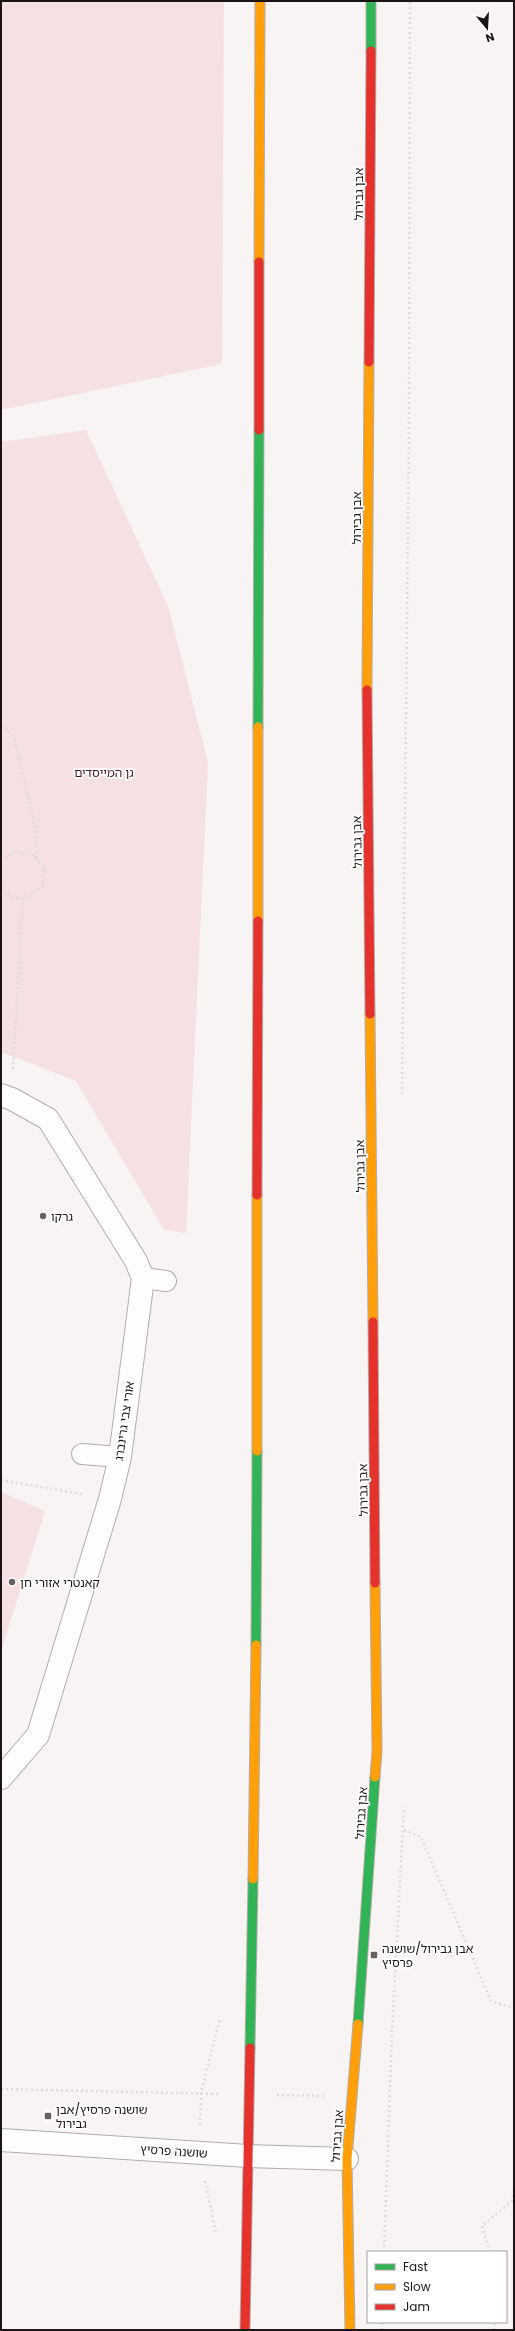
<svg xmlns="http://www.w3.org/2000/svg" width="515" height="2331" font-family="Poppins,'Noto Sans Hebrew',sans-serif">
	<style>
		.green { fill: #f5e1e3 }
		.lines { fill: none; stroke-linecap: round; stroke-linejoin: round }
		.lane-casing { stroke: #b3acad; stroke-width: 22 }
		.street-casing { stroke: #b3acad; stroke-width: 24 }
		.fast-casing { stroke: #b3acad; stroke-width: 11 }
		.slow-casing { stroke: #b3acad; stroke-width: 11 }
		.jam-casing { stroke: #b3acad; stroke-width: 11 }
		.path { stroke: #dedcdc; stroke-width: 2.5; stroke-dasharray: 2 3; stroke-linecap: butt }
		.lane { stroke: #fefdfd; stroke-width: 20 }
		.street { stroke: #fefdfd; stroke-width: 22 }
		.fast { stroke: #30b455; stroke-width: 9 }
		.slow { stroke: #ff9f0a; stroke-width: 9 }
		.jam { stroke: #e5322d; stroke-width: 9 }
		.poi-dot { fill: #696263; stroke: #fff; stroke-width: 1.5 }
		.labels { text-anchor: middle; dominant-baseline: central; stroke-width: 3.5; stroke-linejoin: round; paint-order: stroke }
		.street-label { font-size: 12px; fill: #1c1315; stroke: #fff }
		.park-label { font-size: 12px; fill: #4f1523; stroke: #fff }
		.poi-label { font-size: 12px; fill: #1c1315; stroke: #fff; text-anchor: start }
	</style>
	<rect width="100%" height="100%" fill="#f9f4f4"/>
	<path class="green" d="M1 1H224L222 364 1 410Z
		M86 430 168 606 208 762 186 1233 164 1230 76 1081 1 1052V442Z
		M1 1492 45 1511 1 1652Z"/>
	<g class="lines">
		<defs>
			<path id="lane" d="M143 1278 166 1281
				M82 1454 120 1457"/>
			<path id="street" d="M1 1095 12 1099 48 1119 136 1261 143 1278 120 1457 110 1499 38 1735 1 1778
				M1 2140 248 2156 347 2159"/>
			<path id="fast" d="M371 51V1
				M258 727 259 430
				M256 1645 257 1451
				M358 2024 375 1777
				M250 2048 253 1879"/>
			<path id="slow" d="M259 262 260 1
				M367 690 369 362
				M258 921V727
				M370 1014 373 1322
				M257 1451V1195
				M375 1777 377 1751 375 1583
				M253 1879 256 1645
				M350 2330 347 2159 358 2024"/>
			<path id="jam" d="M369 362 371 51
				M259 430V262
				M367 690 370 1014
				M257 1195 258 921
				M373 1322 375 1583
				M245 2330 250 2048"/>
		</defs>
		<use href="#lane" class="lane-casing"/>
		<use href="#street" class="street-casing"/>
		<use href="#fast" class="fast-casing"/>
		<use href="#slow" class="slow-casing"/>
		<use href="#jam" class="jam-casing"/>
		<path class="path" d="M1 724 14 737 35 827 37 858
			M1 862 13 852 32 854 44 868 42 886 28 899 9 897 1 887
			M13 1069 23 899
			M402 1094 409 428 410 1
			M1 1480 82 1494
			M404 1830 421 1837 491 2001 514 2008
			M1 2089 220 2094
			M277 2095 324 2096
			M200 2125 201 2093 220 2018
			M205 2181 216 2233
			M384 2252 392 2032 404 1807
			M490 2252 482 2226 512 2201 514 2190
			M382 2330V2322
			M494 2330 495 2322"/>
		<use href="#lane" class="lane"/>
		<use href="#street" class="street"/>
		<use href="#fast" class="fast"/>
		<use href="#slow" class="slow"/>
		<use href="#jam" class="jam"/>
	</g>
	<g class="poi-dot">
		<circle cx="43" cy="1216" r="4"/>
		<circle cx="12" cy="1582" r="4"/>
		<rect x="370" y="1951" width="8" height="8" rx="2"/>
		<rect x="44" y="2112" width="8" height="8" rx="2"/>
	</g>
	<g class="labels">
		<g class="street-label">
			<text transform="translate(358 194) rotate(-90)">אבן גבירול</text>
			<text transform="translate(356 518) rotate(-90)">אבן גבירול</text>
			<text transform="translate(357 842) rotate(-91)">אבן גבירול</text>
			<text transform="translate(360 1166) rotate(-91)">אבן גבירול</text>
			<text transform="translate(124 1421) rotate(-82)">אורי צבי גרינברג</text>
			<text transform="translate(363 1490) rotate(-91)">אבן גבירול</text>
			<text transform="translate(361 1813) rotate(-86)">אבן גבירול</text>
			<text transform="translate(337 2136) rotate(-86)">אבן גבירול</text>
			<text transform="translate(174 2151) rotate(4)">שושנה פרסיץ</text>
		</g>
		<g class="park-label">
			<text x="104" y="772">גן המייסדים</text>
		</g>
		<g class="poi-label">
			<text x="51" y="1216">גרקו</text>
			<text x="20" y="1582">קאנטרי אזורי חן</text>
			<text x="382" y="1948">אבן גבירול/שושנה<tspan x="382" dy="14">פרסיץ</tspan></text>
			<text x="56" y="2109">שושנה פרסיץ/אבן<tspan x="56" dy="14">גבירול</tspan></text>
		</g>
	</g>
	<rect width="515" height="2331" fill="none" stroke="#1c1315" stroke-width="4"/>
	<rect x="367" y="2251" width="140" height="72" fill="#ffffff" stroke="#a4a1a1"/>
	<rect x="375" y="2264" width="20" height="6" fill="#30b455" stroke="#a4a1a1"/>
	<text x="403" y="2271" font-size="12" fill="#1c1315">Fast</text>
	<rect x="375" y="2284" width="20" height="6" fill="#ff9f0a" stroke="#a4a1a1"/>
	<text x="403" y="2291" font-size="12" fill="#1c1315">Slow</text>
	<rect x="375" y="2304" width="20" height="6" fill="#e5322d" stroke="#a4a1a1"/>
	<text x="403" y="2311" font-size="12" fill="#1c1315">Jam</text>
	<g transform="translate(487 28) rotate(162)" stroke="#ffffff" stroke-width="3" paint-order="stroke">
	<path d="M0-3L7 15L0 10L-7 15Z" fill="#1c1315"/>
	<text y="-6" font-size="11" font-weight="bold" text-anchor="middle" fill="#1c1315">N</text>
	</g>
</svg>
